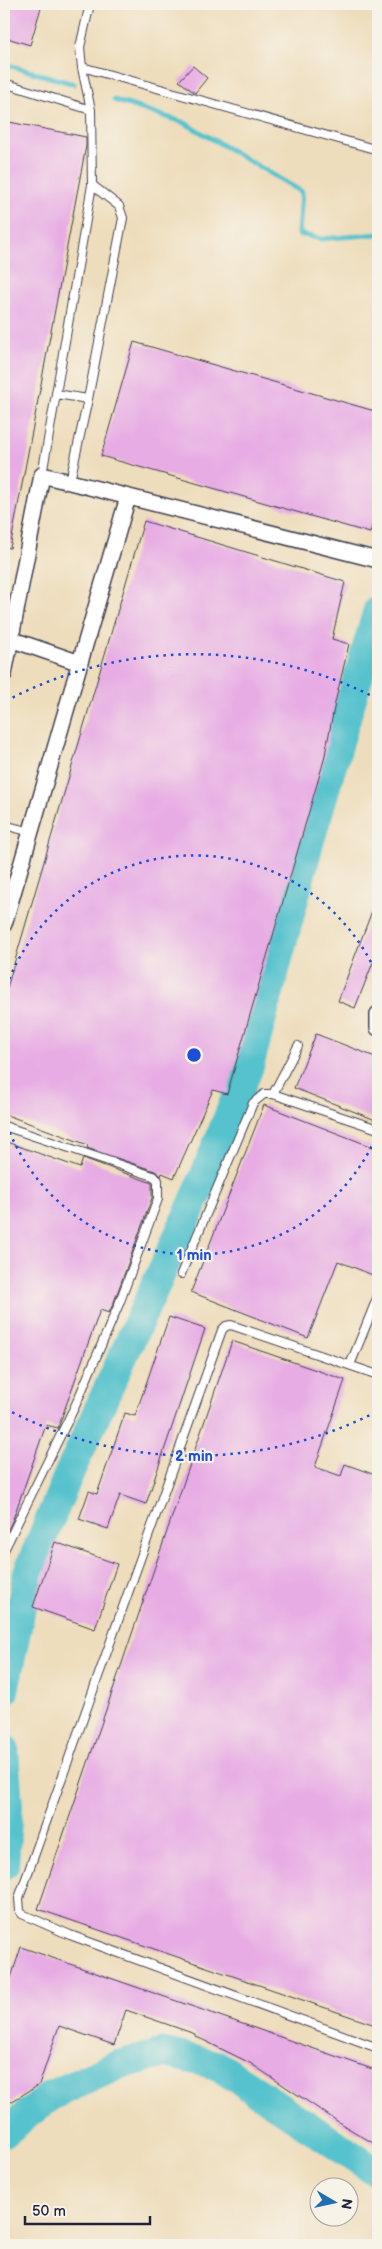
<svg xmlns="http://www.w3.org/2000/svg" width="382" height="2249" font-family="'Balsamiq Sans',sans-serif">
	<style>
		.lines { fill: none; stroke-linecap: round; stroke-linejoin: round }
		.stream { stroke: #56c2cd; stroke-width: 5 }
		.river { stroke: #56c2cd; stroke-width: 30 }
		.building { fill: #e7ace4 }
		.service-casing { stroke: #413e4e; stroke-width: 10 }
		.minor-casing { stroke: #413e4e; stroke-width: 18 }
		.service { stroke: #fff; stroke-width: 8 }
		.minor { stroke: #fff; stroke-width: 15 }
		.ring { fill: none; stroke: #1d4ed8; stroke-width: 2.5; stroke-dasharray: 2.5 5 }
		.centre { fill: #1d4ed8; stroke: #f7f3e8; stroke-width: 2.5 }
		.ring-label { font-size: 15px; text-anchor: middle; font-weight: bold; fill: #1d4ed8; stroke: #f7f3e8; stroke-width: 4.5; stroke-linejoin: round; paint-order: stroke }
	</style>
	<rect width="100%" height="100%" fill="#f7f3e8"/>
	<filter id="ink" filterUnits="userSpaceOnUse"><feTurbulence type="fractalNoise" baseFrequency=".02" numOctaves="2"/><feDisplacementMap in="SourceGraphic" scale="10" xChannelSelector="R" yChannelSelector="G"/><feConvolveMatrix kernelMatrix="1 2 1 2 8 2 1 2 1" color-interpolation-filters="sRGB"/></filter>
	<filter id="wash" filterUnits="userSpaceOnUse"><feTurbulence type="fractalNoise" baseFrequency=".0096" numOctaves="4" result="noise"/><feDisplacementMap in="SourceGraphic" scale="20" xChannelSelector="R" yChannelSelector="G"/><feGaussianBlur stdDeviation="1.12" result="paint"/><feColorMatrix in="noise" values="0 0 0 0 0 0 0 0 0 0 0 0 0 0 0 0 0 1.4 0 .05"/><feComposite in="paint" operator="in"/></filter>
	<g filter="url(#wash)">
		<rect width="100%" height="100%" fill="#eeddbc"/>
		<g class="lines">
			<path class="stream" d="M4 64 74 84
				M114 100 185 123 302 192 299 234 321 239 378 234"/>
			<path class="river" d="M4 1691 28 1572 68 1476 196 1197 249 1066 309 843 378 610
				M4 1749 8 1805 4 1865
				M4 2133 50 2096 118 2065 165 2053 217 2065 378 2173"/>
		</g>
		<g id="blocks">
			<path class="building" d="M4 4H42L30 45 4 37Z
				M193 66 207 78 195 93 179 81Z
				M4 121 86 137V146L10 548 4 547Z
				M134 342 378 412V503L370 533 101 456Z
				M144 521 345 582 332 639 349 644 335 703 324 760 227 1094 213 1090 174 1178 162 1173 161 1176 155 1171 87 1148 88 1145 4 1114V998Z
				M378 895V950L355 1008 338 1001Z
				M316 1034 378 1058V1121L294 1088Z
				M264 1105 378 1149V1267L375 1276 338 1261 308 1338 191 1292Z
				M4 1141 80 1168 83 1158 152 1183V1198L114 1302 109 1313 100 1310 58 1428 46 1425 13 1519 4 1538Z
				M169 1317 205 1329 146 1504 120 1495 108 1529 79 1519 89 1491 97 1494 125 1413 135 1416Z
				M232 1341 345 1380 315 1467 341 1476 345 1464 378 1476V2026L38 1909Z
				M55 1542 117 1564 95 1629 33 1607Z
				M21 1947 378 2071V2146L343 2125 250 2063 195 2036V2034L126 2010 114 2045 59 2026 39 2085 4 2106V1999Z"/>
		</g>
	</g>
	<g filter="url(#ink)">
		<use href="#blocks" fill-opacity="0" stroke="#413e4e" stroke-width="1"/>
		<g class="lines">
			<defs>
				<path id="service" d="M90 4 80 47 82 68 91 110
					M82 67 378 150
					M4 83 91 110 92 185 42 475
					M56 394 88 399
					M70 481 88 399 123 218 119 206 92 185
					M4 825 31 832
					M273 1094 298 1046
					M4 1126 153 1176 158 1180V1199L119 1304 76 1404 4 1550
					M181 1274 253 1103 264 1094H273L378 1129
					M350 1365 378 1296
					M378 1375 231 1325 226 1326 222 1330 19 1898 20 1911 22 1914 70 1935 378 2048"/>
				<path id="minor" d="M10 639 80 663
					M4 674 42 475 378 560
					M4 924 128 497
					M378 1014V1028"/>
			</defs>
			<use href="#service" class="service-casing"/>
			<use href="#minor" class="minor-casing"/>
			<use href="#service" class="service"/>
			<use href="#minor" class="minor"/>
		</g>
	</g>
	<g class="ring">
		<path d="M378 1133A200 200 0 0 1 4 1117M4 993A200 200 0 0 1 378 977"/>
		<path d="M376 1412A401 401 0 0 1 6 1409M6 701A401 401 0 0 1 376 698"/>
	</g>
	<circle cx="194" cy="1055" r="8" class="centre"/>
	<g class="ring-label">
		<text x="194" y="1260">1 min</text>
		<text x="194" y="1461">2 min</text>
	</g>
	<rect width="382" height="2249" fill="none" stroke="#f7f3e8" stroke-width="20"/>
	<g transform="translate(334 2202) rotate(99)"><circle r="24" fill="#f7f3e8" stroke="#a29fa3"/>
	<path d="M0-4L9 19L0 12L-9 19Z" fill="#1f6fb2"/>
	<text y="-8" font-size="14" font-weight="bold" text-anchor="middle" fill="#22223b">N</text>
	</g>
	<path d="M25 2216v8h125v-8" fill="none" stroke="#22223b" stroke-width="2.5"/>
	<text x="32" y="2216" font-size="15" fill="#22223b" stroke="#f7f3e8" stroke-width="4" paint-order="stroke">50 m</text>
</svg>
